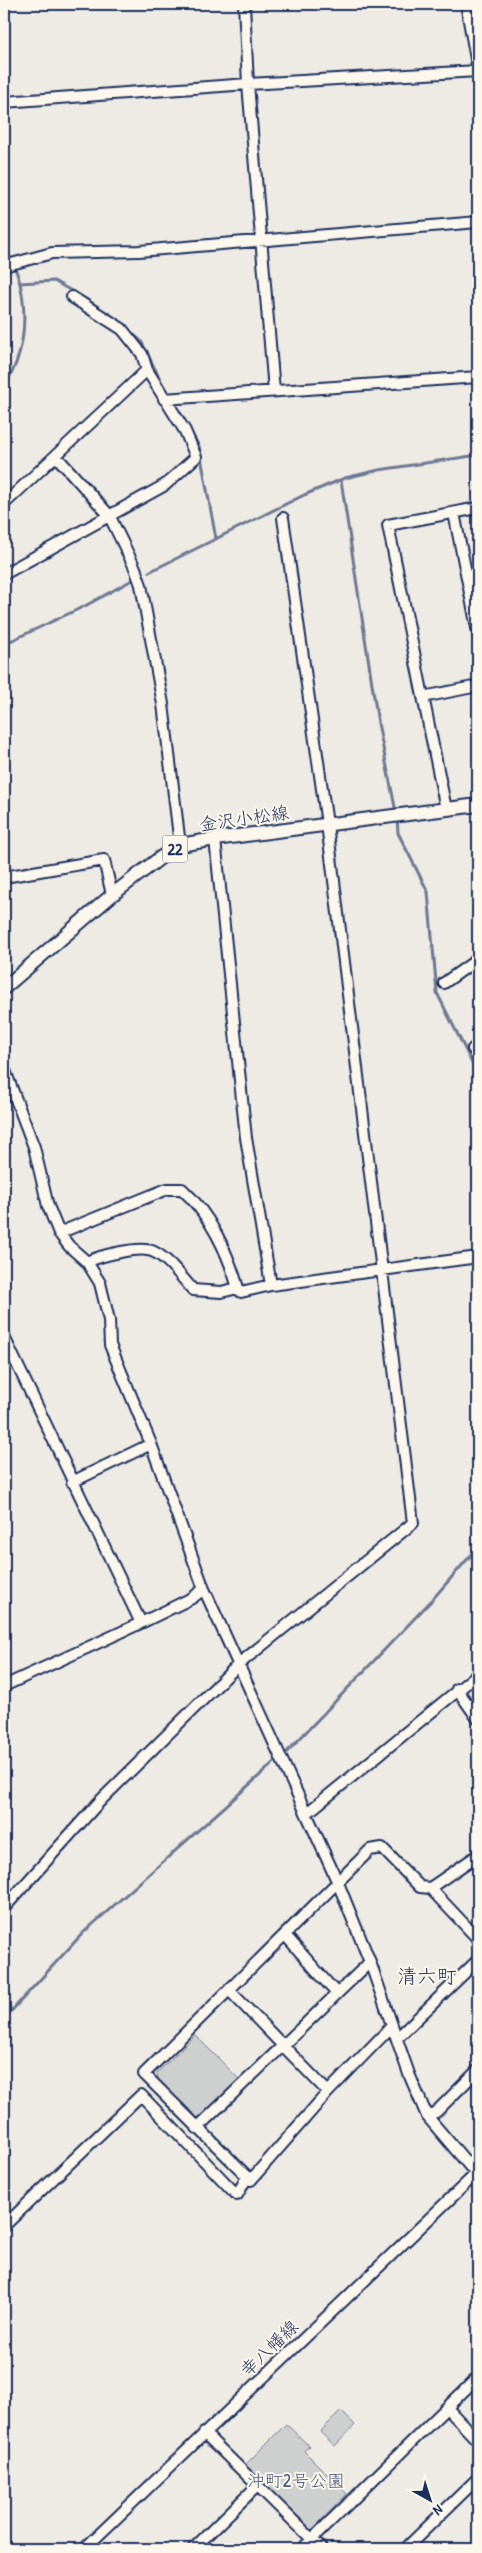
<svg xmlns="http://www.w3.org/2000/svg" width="482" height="2553" font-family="'Patrick Hand','Klee One',sans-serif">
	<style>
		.green { fill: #cecfcf; stroke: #747f96 }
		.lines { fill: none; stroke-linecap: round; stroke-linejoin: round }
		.stream { stroke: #6d7892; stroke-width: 3 }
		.minor-casing { stroke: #1b2f5e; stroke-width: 14 }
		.major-casing { stroke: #1b2f5e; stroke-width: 16 }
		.minor { stroke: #fbf7ec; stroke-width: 10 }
		.major { stroke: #fbf7ec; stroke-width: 12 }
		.labels { text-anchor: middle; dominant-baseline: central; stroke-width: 4; stroke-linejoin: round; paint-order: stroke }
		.shield { fill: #fbf7ec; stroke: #5e6b89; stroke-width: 1 }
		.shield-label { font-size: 16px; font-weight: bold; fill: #1b2f5e }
		.street-label { font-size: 18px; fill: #1b2f5e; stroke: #fbf7ec }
		.park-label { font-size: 18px; fill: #48577a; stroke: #fbf7ec }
		.quarter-label { font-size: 20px; fill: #1b2f5e; stroke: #fbf7ec }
	</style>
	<rect width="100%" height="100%" fill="#eeebe4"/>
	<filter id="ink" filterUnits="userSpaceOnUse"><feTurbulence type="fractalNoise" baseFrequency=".02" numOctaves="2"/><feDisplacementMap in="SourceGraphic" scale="10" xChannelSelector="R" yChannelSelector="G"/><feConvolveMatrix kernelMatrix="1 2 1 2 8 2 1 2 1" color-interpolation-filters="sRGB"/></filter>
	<g filter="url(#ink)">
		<path class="green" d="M195 2035 239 2079 202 2117 197 2118 158 2079 157 2073Z
			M341 2411 355 2425 335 2446 320 2432Z
			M286 2424 309 2446 304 2451 347 2494 310 2532 244 2466Z"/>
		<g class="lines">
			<path class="stream" d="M4 247C30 286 31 347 4 386
				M20 283 54 281 89 301 120 322
				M128 330 141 341 164 387
				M189 429 199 446 216 539
				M341 480 378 723 396 812
				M149 572 304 495 345 478 379 470 478 455
				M4 644 85 606 134 579
				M397 818 398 833 428 892 437 993 478 1075
				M285 1754 431 1601 478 1547
				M4 2019 83 1933 277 1760"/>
			<defs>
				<path id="minor" d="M244 4 248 84 274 391
					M466 4 478 70
					M4 102 248 84 478 71
					M4 266 52 253 139 251 478 222
					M164 399 478 377
					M56 456 109 515 135 568 141 585 163 704 180 845
					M4 504 147 370
					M454 513 478 633
					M4 574 165 485 196 457 185 431 147 370 142 354 122 329 72 297
					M423 697 478 686
					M446 809 388 525 478 508
					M215 839 246 1138 271 1285
					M4 877 104 860 112 895
					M444 983 478 959
					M473 1049 478 1045
					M4 1068 34 1147 48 1206 59 1233 69 1246 87 1262 100 1283 109 1320 110 1345 151 1444 204 1589 338 1883 370 1962 409 2074 427 2116 478 2176
					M59 1233 167 1189H182C210 1214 228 1253 238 1288
					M87 1262C99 1256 141 1245 154 1252 169 1259 182 1278 193 1290L221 1292 238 1288 241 1292 271 1285 478 1257
					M4 1337 141 1623
					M72 1482 151 1444
					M4 1686 141 1623 192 1598 204 1589
					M457 1689 478 1719
					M307 1813 478 1674
					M430 1888 478 1939
					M4 1908 101 1800 239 1664 413 1523 327 824 283 518
					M286 1936 337 1994
					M230 1991 328 2092
					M392 2026 328 2092 251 2180 144 2074 370 1850 382 1848 420 1887 430 1888 478 1855
					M397 2038 478 1960
					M427 2116 436 2112 478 2070
					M197 2128 370 1962
					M4 2226 141 2095 237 2195 247 2177
					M447 2408 478 2441
					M204 2433 322 2549
					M84 2549 478 2172
					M193 2549 257 2486
					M302 2549 478 2377
					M405 2549 478 2478"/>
				<path id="major" d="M4 988 112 895 160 858 180 845 215 839 478 805"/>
			</defs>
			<use href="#minor" class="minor-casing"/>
			<use href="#major" class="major-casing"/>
			<use href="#minor" class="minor"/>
			<use href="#major" class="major"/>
		</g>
	</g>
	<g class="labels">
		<rect class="shield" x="162.5" y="835.5" width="25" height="27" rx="4"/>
		<g class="shield-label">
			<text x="175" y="849">22</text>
		</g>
		<g class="street-label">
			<text transform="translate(244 818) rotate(-8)">金沢小松線</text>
			<text transform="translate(269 2348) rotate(-44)">幸八幡線</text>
		</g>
		<g class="park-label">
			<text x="296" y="2480">沖町2号公園</text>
		</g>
		<g class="quarter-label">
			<text x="427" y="1975">清六町</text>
		</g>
	</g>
	<rect width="482" height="2553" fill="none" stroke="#fbf7ec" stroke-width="20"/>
	<rect x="10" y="10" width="462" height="2533" fill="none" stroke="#1b2f5e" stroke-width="2" filter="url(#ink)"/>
	<g transform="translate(430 2500) rotate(141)" stroke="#fbf7ec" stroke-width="4" paint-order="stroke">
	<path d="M0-4L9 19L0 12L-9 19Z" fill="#1b2f5e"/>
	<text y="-8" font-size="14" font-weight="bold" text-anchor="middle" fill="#1b2f5e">N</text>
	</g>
</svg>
